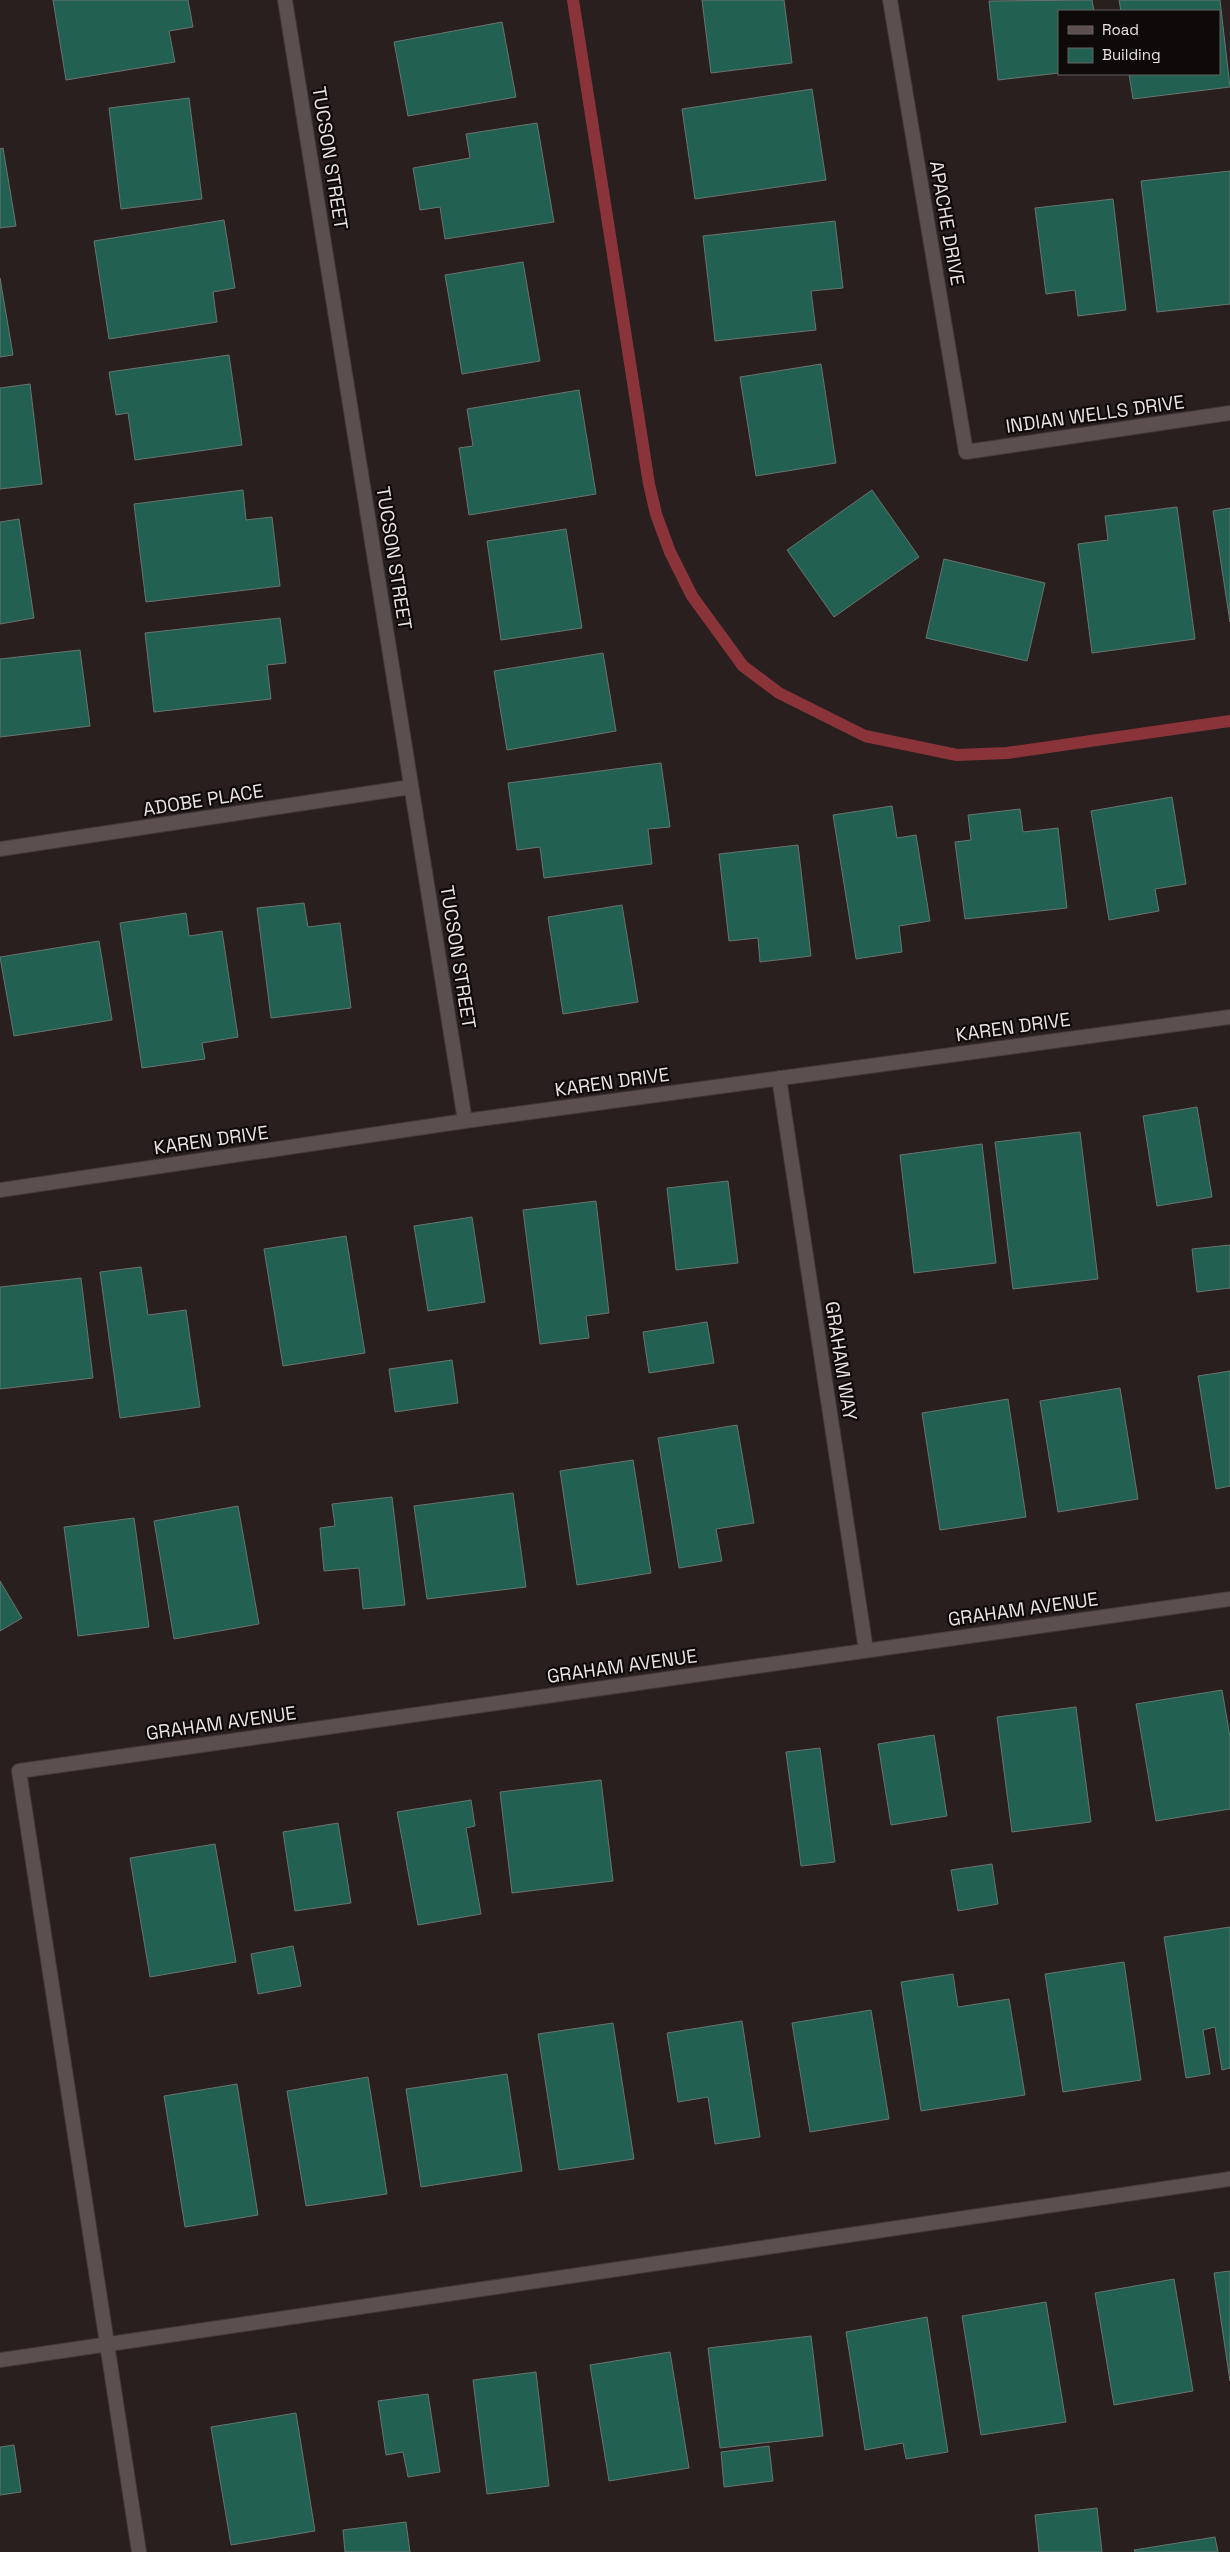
<svg xmlns="http://www.w3.org/2000/svg" width="1230" height="2552" font-family="'Space Grotesk',sans-serif">
	<style>
		.lines { fill: none; stroke-linecap: round; stroke-linejoin: round }
		.stream { stroke: #8a3439; stroke-width: 12 }
		.building { fill: #226151; stroke: #687470 }
		.minor-casing { stroke: #423939; stroke-width: 16 }
		.minor { stroke: #5b4f4f; stroke-width: 14 }
		.labels { text-anchor: middle; dominant-baseline: central; stroke-width: 4.5; stroke-linejoin: round; paint-order: stroke }
		.street-label { font-size: 19px; fill: #eae3e3; stroke: #0f0a0a }
	</style>
	<rect width="100%" height="100%" fill="#291f1f"/>
	<g class="lines">
		<path class="stream" d="M573 0 649 484 656 514 670 552 692 596 743 666 779 693 865 736 957 755 1007 753 1230 721"/>
	</g>
	<path class="building" d="M53 0H188L193 27 169 31 175 62 66 80Z
		M702 0H784L792 63 711 73Z
		M1092 0 1094 11H1059V73L998 80 989 1Z
		M1119 0H1220L1230 87 1133 99 1129 74H1219V11H1121Z
		M502 22 516 97 408 116 394 42Z
		M812 89 826 180 695 199 682 109Z
		M189 98 202 199 121 209 109 108Z
		M537 123 554 222 445 239 440 207 420 210 413 168 470 158 466 134Z
		M3 148 16 226 0 228V149Z
		M1230 171V304L1157 312 1141 181Z
		M1113 199 1126 310 1078 316 1075 290 1046 294 1035 208Z
		M224 220 235 288 213 292 217 322 109 339 94 241Z
		M835 221 843 288 811 291 816 330 715 341 703 236Z
		M523 262 540 361 462 374 445 275Z
		M0 278 13 355 0 357Z
		M229 355 242 445 135 460 128 413 116 415 109 372Z
		M821 364 836 463 756 476 740 377Z
		M30 384 42 484 0 489V388Z
		M579 390 596 494 469 515 459 448 473 446 467 409Z
		M243 490 246 520 272 517 280 586 146 602 134 504Z
		M872 490 919 557 834 617 787 550Z
		M1177 507 1195 639 1092 653 1078 544 1108 540 1105 516Z
		M1230 508V622L1213 511Z
		M19 519 34 618 0 624V522Z
		M566 529 582 628 501 640 487 541Z
		M944 559 1045 583 1027 661 926 638Z
		M280 618 286 663 267 665 271 699 154 712 145 633Z
		M80 650 90 726 0 737V659Z
		M603 653 616 731 507 750 494 671Z
		M661 763 670 827 648 829 652 864 544 878 540 847 517 850 508 783Z
		M1172 797 1186 884 1155 889 1159 911 1109 920 1091 811Z
		M892 806 897 838 916 835 930 921 899 926 902 952 856 959 833 815Z
		M1020 809 1023 832 1058 828 1067 908 965 919 955 842 971 840 968 815Z
		M798 845 811 956 760 962 758 938 729 941 719 854Z
		M304 903 308 927 340 923 351 1008 271 1018 257 908Z
		M622 905 638 1002 563 1014 548 917Z
		M186 913 189 936 222 931 238 1037 202 1043 205 1059 142 1068 120 923Z
		M99 941 112 1020 14 1036 0 957Z
		M1197 1107 1212 1197 1157 1206 1143 1116Z
		M1080 1132 1098 1279 1013 1289 995 1142Z
		M982 1144 996 1263 914 1273 900 1155Z
		M728 1181 738 1263 676 1270 667 1188Z
		M596 1201 609 1313 586 1316 589 1338 540 1344 523 1210Z
		M472 1217 485 1302 428 1311 414 1226Z
		M346 1236 365 1353 283 1366 264 1249Z
		M1230 1245V1288L1197 1292 1192 1249Z
		M141 1267 148 1315 186 1310 200 1407 120 1418 100 1272Z
		M81 1278 93 1378 0 1389V1287Z
		M707 1322 714 1363 649 1373 643 1332Z
		M452 1360 458 1403 395 1412 389 1369Z
		M1230 1371V1486L1216 1489 1198 1376Z
		M1120 1388 1138 1499 1058 1512 1040 1401Z
		M1008 1399 1026 1517 940 1530 922 1413Z
		M737 1425 754 1523 716 1529 722 1561 679 1568 658 1438Z
		M633 1460 651 1573 577 1585 560 1471Z
		M513 1493 526 1587 427 1599 414 1506Z
		M392 1497 405 1605 363 1609 359 1568 324 1571 320 1528 335 1526 332 1504Z
		M238 1506 259 1624 174 1639 154 1521Z
		M134 1518 149 1627 78 1636 64 1527Z
		M0 1581 22 1618 0 1631Z
		M1222 1690 1230 1737V1809L1156 1821 1136 1704Z
		M1076 1707 1091 1822 1012 1832 997 1717Z
		M934 1735 947 1816 891 1825 878 1744Z
		M820 1748 835 1862 801 1866 786 1752Z
		M601 1780 613 1881 512 1893 500 1792Z
		M471 1800 475 1826 466 1828 481 1914 418 1925 397 1812Z
		M338 1823 351 1903 295 1911 283 1832Z
		M215 1844 236 1962 150 1977 130 1858Z
		M992 1864 998 1904 958 1911 951 1870Z
		M1230 1927V2068L1222 2070 1215 2027 1203 2030 1210 2074 1186 2078 1164 1937Z
		M293 1946 301 1986 258 1994 251 1954Z
		M1124 1962 1141 2080 1063 2092 1045 1974Z
		M953 1974 958 2007 1009 1999 1025 2095 921 2111 901 1982Z
		M871 2010 889 2119 810 2132 792 2023Z
		M742 2021 760 2137 715 2144 708 2097 678 2102 667 2033Z
		M613 2023 634 2159 559 2170 538 2034Z
		M507 2074 522 2171 421 2187 406 2089Z
		M368 2077 387 2194 306 2206 287 2091Z
		M237 2084 258 2215 185 2227 164 2096Z
		M1230 2271V2381L1214 2273Z
		M1174 2279 1193 2391 1114 2405 1095 2293Z
		M1046 2302 1066 2422 981 2435 962 2316Z
		M927 2317 948 2452 906 2459 903 2443 865 2450 846 2332Z
		M811 2336 823 2436 720 2448 708 2348Z
		M670 2352 689 2468 609 2481 590 2365Z
		M536 2372 549 2486 487 2494 473 2380Z
		M428 2394 440 2472 408 2477 403 2452 386 2455 378 2401Z
		M296 2413 315 2531 231 2545 211 2427Z
		M14 2445 21 2492 0 2495V2447Z
		M769 2446 773 2481 724 2487 721 2452Z
		M1097 2508 1102 2552H1039L1035 2515Z
		M406 2522 410 2552H345L343 2530Z
		M1215 2537 1218 2552H1135L1134 2550Z"/>
	<g class="lines">
		<defs>
			<path id="minor" d="M285 0 465 1121
				M890 0 966 452 1230 413
				M0 849 411 787
				M779 1078 866 1650
				M0 1190 465 1121 1230 1017
				M0 2360 1230 2179
				M139 2552 19 1771 1230 1599"/>
		</defs>
		<use href="#minor" class="minor-casing"/>
		<use href="#minor" class="minor"/>
	</g>
	<g class="labels">
		<g class="street-label">
			<text transform="translate(330 158) rotate(81)">TUCSON STREET</text>
			<text transform="translate(947 223) rotate(80)">APACHE DRIVE</text>
			<text transform="translate(1095 414) rotate(-8)">INDIAN WELLS DRIVE</text>
			<text transform="translate(394 558) rotate(81)">TUCSON STREET</text>
			<text transform="translate(203 800) rotate(-9)">ADOBE PLACE</text>
			<text transform="translate(458 957) rotate(81)">TUCSON STREET</text>
			<text transform="translate(1013 1027) rotate(-8)">KAREN DRIVE</text>
			<text transform="translate(612 1082) rotate(-8)">KAREN DRIVE</text>
			<text transform="translate(211 1140) rotate(-8)">KAREN DRIVE</text>
			<text transform="translate(841 1361) rotate(81)">GRAHAM WAY</text>
			<text transform="translate(1023 1609) rotate(-8)">GRAHAM AVENUE</text>
			<text transform="translate(622 1666) rotate(-8)">GRAHAM AVENUE</text>
			<text transform="translate(221 1723) rotate(-8)">GRAHAM AVENUE</text>
		</g>
	</g>
	<rect x="1058" y="10" width="162" height="65" fill="#0f0a0a" stroke="#676161"/>
	<rect x="1068" y="26" width="25" height="8" fill="#5b4f4f" stroke="#676161"/>
	<text x="1102" y="35" font-size="15" fill="#eae3e3">Road</text>
	<rect x="1068" y="48" width="25" height="15" fill="#226151" stroke="#676161"/>
	<text x="1102" y="60" font-size="15" fill="#eae3e3">Building</text>
</svg>
